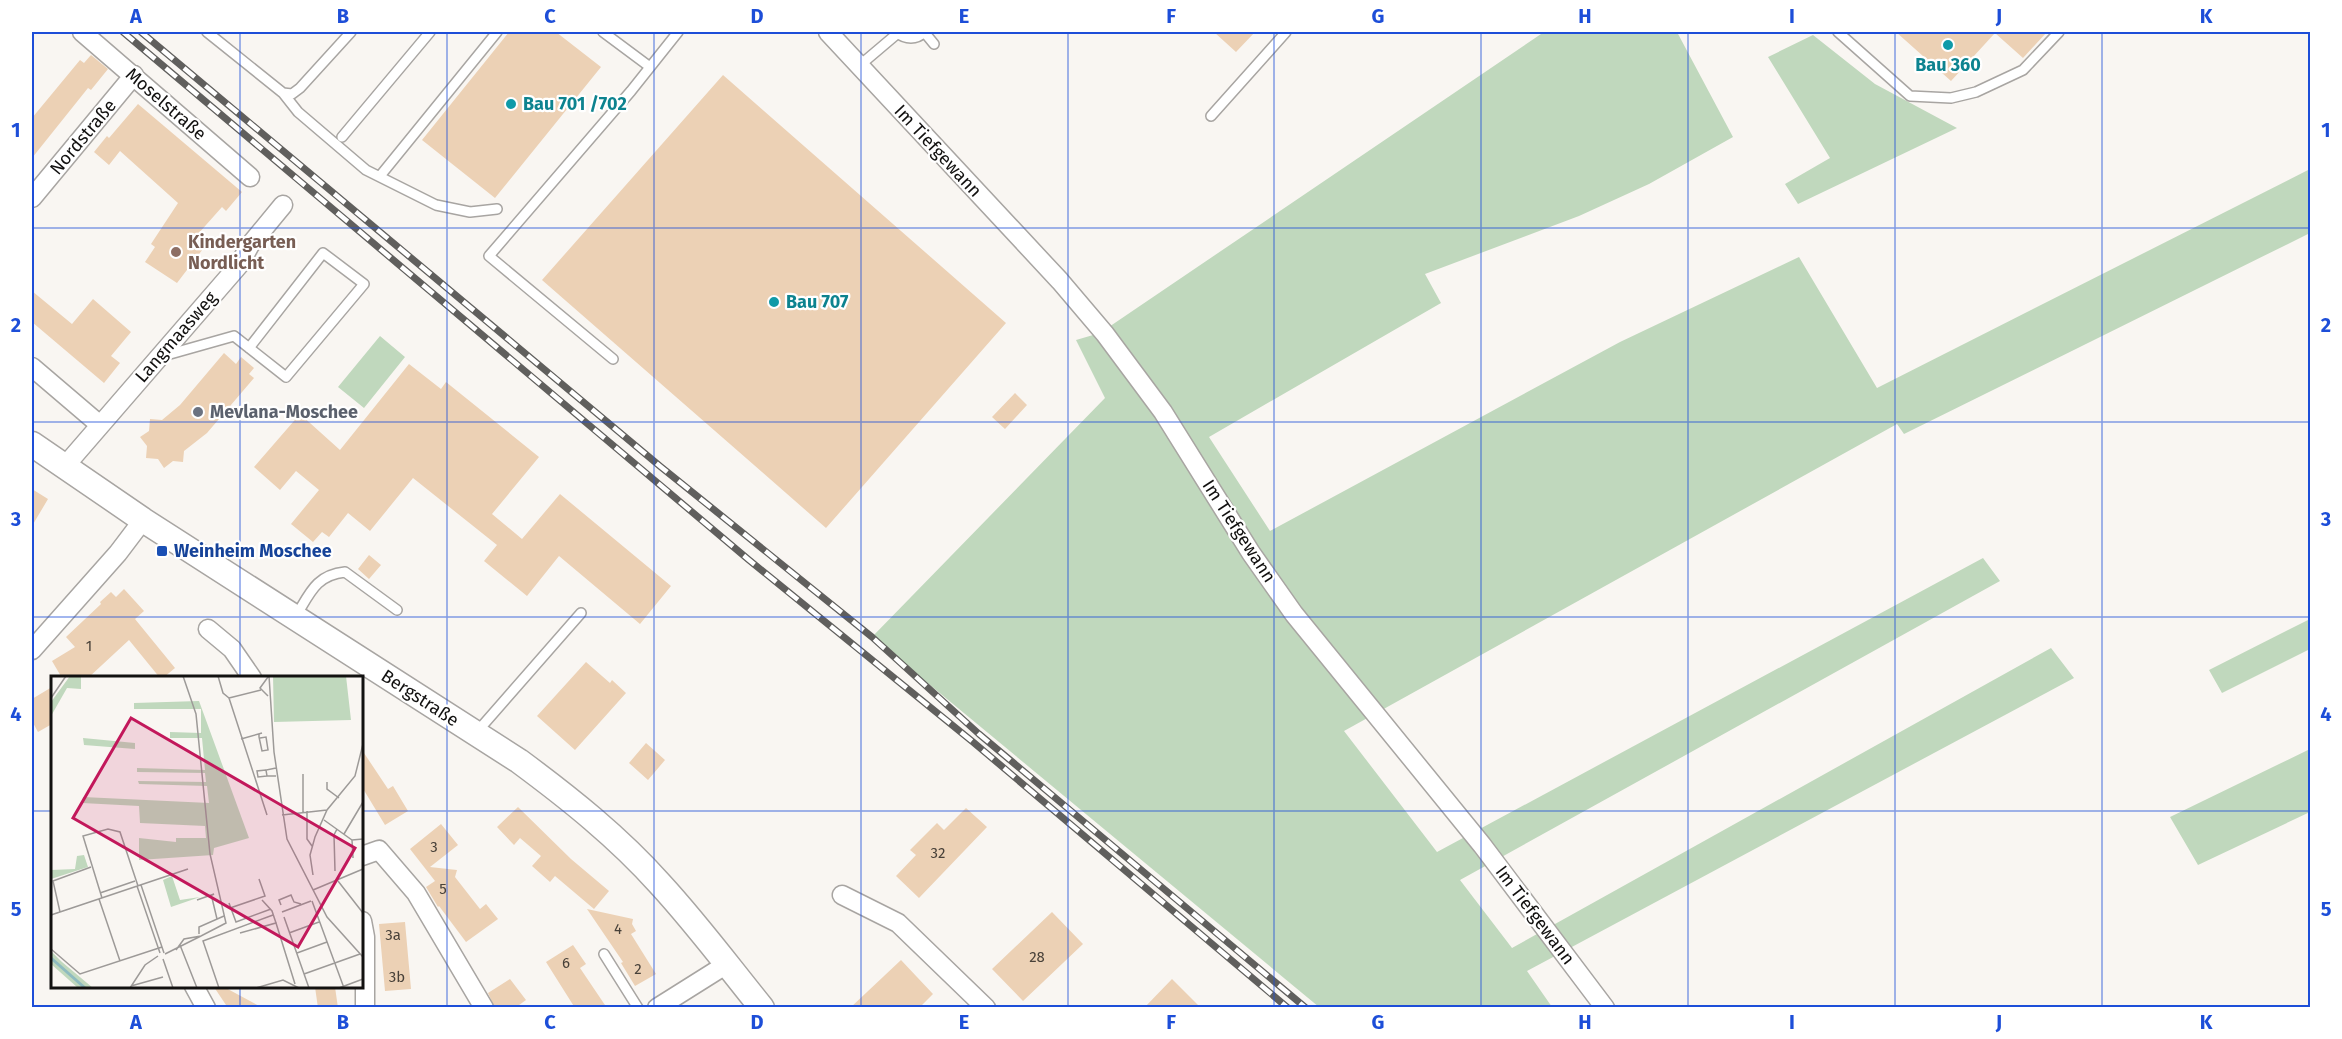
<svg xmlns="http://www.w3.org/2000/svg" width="2342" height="1039" font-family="'Fira Sans',sans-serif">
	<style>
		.green { fill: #c0d8bd }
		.building { fill: #ecd1b5 }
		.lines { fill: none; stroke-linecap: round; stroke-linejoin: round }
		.lane-casing { stroke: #a8a5a2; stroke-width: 12 }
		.street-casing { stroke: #a8a5a2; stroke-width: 21 }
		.secondary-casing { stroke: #a8a5a2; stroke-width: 27 }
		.lane { stroke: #fff; stroke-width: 9 }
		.street { stroke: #fff; stroke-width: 18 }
		.secondary { stroke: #fff; stroke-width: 24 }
		.rail-casing { stroke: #605f5d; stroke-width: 7 }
		.rail { stroke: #fff; stroke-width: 4.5; stroke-dasharray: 14; stroke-linecap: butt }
		.grid { fill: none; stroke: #1d4ed8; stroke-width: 1.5; stroke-opacity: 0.55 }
		.culture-dot { fill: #0f9aa8; stroke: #fff; stroke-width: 2 }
		.education-dot { fill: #8d6e63; stroke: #fff; stroke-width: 2 }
		.worship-dot { fill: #6b7280; stroke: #fff; stroke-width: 2 }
		.transit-dot { fill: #1a4fb4; stroke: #fff; stroke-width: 2 }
		.labels { text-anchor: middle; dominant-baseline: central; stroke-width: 4.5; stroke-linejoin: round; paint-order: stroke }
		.number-label { font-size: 15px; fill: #484139 }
		.culture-label { font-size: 18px; font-weight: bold; fill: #0d838f; stroke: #fff; text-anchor: start }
		.street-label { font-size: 18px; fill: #121110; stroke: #fff }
		.education-label { font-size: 18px; font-weight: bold; fill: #785e54; stroke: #fff; text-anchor: start }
		.worship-label { font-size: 18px; font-weight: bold; fill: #5b616d; stroke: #fff; text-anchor: start }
		.transit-label { font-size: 18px; font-weight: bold; fill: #164399; stroke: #fff; text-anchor: start }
		.inset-river { fill: none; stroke: #8ebbc0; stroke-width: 3 }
		.inset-road { fill: none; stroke: #9d9a98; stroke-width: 1.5 }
		.view { fill: #c2185b; fill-opacity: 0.15; stroke: #c2185b; stroke-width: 3 }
		.inset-edge { fill: none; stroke: #121110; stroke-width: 3 }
		.neatline { fill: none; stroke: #1d4ed8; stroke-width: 2 }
		.grid-label { font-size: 20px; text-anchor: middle; font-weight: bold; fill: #1d4ed8 }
	</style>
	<rect width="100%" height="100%" fill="#f9f6f2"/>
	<path class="green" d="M1544 32H1677L1733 137 1649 184 1579 216 1425 274 1441 303 1209 437 1270 531 1620 342 1799 257 1877 388 2310 169V233L1904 434 1897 424 1344 731 1437 852 1983 558 2000 581 1460 880 1512 948 2051 648 2074 678 1527 971 1552 1007H1319L872 637 1105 398 1076 340 1100 333Z
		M1813 35 1875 84 1957 128 1798 204 1785 184 1830 158 1768 57Z
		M380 336 405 357 364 408 338 387Z
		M2310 619V649L2222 693 2209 670Z
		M2310 749V812L2198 865 2170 817Z"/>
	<path class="building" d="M509 32H556L601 67 495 198 422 140Z
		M1214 32H1255L1236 52Z
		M1896 32H2047L2023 58 1995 33 1951 81Z
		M91 55 108 69 91 90 88 88 32 158V118L80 60 84 63Z
		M723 75 1006 323 826 528 542 280Z
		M138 104 242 192 226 211 222 207 198 234 209 241 177 283 145 262 155 247 151 244 178 203 120 151 109 165 94 152 107 136 109 138Z
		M32 291 72 324 93 299 131 332 111 356 120 363 104 383 32 322Z
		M224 353 236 364 241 357 254 368 249 374 254 378 207 433 184 451 183 462 173 461 164 468 158 459 146 458 147 446 140 437 149 431 150 419 162 420 180 405Z
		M409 364 441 389 446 382 539 457 492 514 522 539 560 494 671 586 640 624 559 556 527 596 484 561 497 545 413 478 370 531 348 513 329 537 322 532 313 542 291 524 319 490 296 471 280 490 254 467 300 414 340 450Z
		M1015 393 1027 405 1005 429 992 417Z
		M32 489 48 499 32 526Z
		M369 555 381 565 369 579 358 569Z
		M124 589 144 611 135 619 175 668 163 678H160L129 640 88 678H62L52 661 75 647 66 637 101 604 100 602 111 592 116 597Z
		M586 662 610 683 612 680 626 693 575 750 537 716Z
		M52 687V724L38 732 32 721V699Z
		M646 743 665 760 648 780 629 763Z
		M362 750 388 789 393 786 408 811 385 825 362 787Z
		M518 807 571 859 609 891 594 909 555 876 550 882 532 866 541 856 520 838 514 845 497 827Z
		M966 808 987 827 919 898 896 876 916 855 910 850 937 823 944 830Z
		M441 824 458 845 430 867 457 870 455 877 480 909 486 904 498 919 466 942 439 906 438 907 426 887 435 881 410 849Z
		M587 909 633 919 632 924 636 931 631 934 656 974 635 986 621 963 623 962Z
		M1052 912 1083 944 1023 1001 992 969Z
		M405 922 411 989 385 991 379 924Z
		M573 945 586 964 580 968 607 1008H575L546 962Z
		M901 960 933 994 919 1008H850Z
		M510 979 526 1000 515 1008H495L488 993Z
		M1172 979 1201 1008H1144Z
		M214 987H224L263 1008H228Z
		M315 987H335L338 1008H318Z"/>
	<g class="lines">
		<defs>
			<path id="lane" d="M207 32 283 93 292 94 300 88 351 32
				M603 32 650 67
				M896 32C906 40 916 40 925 32
				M1838 32 1910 96 1951 98 1976 92 2023 70 2059 32
				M925 33 934 44
				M859 66 898 33
				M283 93 298 112 366 170 436 205 470 212 497 209
				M1211 116 1286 32
				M342 137 430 32
				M380 176 497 32
				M163 356 234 336 286 377 364 284 323 253 249 348
				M613 359 489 256 631 91 678 32
				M296 616C310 593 316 575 345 572L397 610
				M476 733 581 613
				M604 954 638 1008"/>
			<path id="street" d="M82 32 250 177
				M828 32 1060 281 1105 334 1163 412 1251 553 1294 614 1482 845 1605 1008
				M32 198 134 75
				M32 367 100 425
				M65 466 239 265 250 245 283 205
				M208 629 232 649 252 678
				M32 650 118 553 143 520
				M362 856 379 850 416 893 484 1008
				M842 895 898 923 986 1008
				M362 921 365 937V1008
				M194 986 206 1008
				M657 1008 727 964"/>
			<path id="secondary" d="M32 444 143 520 519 761C569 798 618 837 660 884 696 923 728 966 762 1008"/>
		</defs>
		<use href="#lane" class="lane-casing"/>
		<use href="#street" class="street-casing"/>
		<use href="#secondary" class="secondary-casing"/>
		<use href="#lane" class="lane"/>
		<use href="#street" class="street"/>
		<use href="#secondary" class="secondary"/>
		<defs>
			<path id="rail" d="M123 32 749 560 973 742 1288 1008
				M141 32 661 467 872 637 979 734 1306 1008"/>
		</defs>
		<use href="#rail" class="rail-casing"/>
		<use href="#rail" class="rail"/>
	</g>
	<path class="grid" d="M240 32V678M447 32V1008M654 32V1008M861 32V1008M1068 32V1008M1274 32V1008M1481 32V1008M1688 32V1008M1895 32V1008M2102 32V1008M32 228H2310M32 422H2310M32 617H2310M32 811H52M362 811H2310M240 986V1008"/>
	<g class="culture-dot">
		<circle cx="1948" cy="45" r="6"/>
		<circle cx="511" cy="104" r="6"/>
		<circle cx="774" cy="302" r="6"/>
	</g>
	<circle class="education-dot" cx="176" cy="252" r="6"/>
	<circle class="worship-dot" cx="198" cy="412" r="6"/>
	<rect class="transit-dot" x="156" y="545" width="12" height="12" rx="3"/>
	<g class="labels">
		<g class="number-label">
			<text x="89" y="646">1</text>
			<text x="434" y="847">3</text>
			<text x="938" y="853">32</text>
			<text x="443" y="889">5</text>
			<text x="618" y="929">4</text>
			<text x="393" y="935">3a</text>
			<text x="1037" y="957">28</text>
			<text x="566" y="963">6</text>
			<text x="638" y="969">2</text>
			<text x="397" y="977">3b</text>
		</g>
		<g class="culture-label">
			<text x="1948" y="65" text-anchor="middle">Bau 360</text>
			<text x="523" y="104">Bau 701 /702</text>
			<text x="786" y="302">Bau 707</text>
		</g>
		<g class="street-label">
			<text transform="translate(166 104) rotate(41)">Moselstraße</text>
			<text transform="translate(83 137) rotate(-50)">Nordstraße</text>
			<text transform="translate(938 151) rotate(47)">Im Tiefgewann</text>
			<text transform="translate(176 337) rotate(-49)">Langmaasweg</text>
			<text transform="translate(1239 531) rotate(57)">Im Tiefgewann</text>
			<text transform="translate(420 698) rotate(33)">Bergstraße</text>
			<text transform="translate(1535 915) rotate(53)">Im Tiefgewann</text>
		</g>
		<g class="education-label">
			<text x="188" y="242">Kindergarten<tspan x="188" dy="21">Nordlicht</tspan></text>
		</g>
		<g class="worship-label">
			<text x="210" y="412">Mevlana-Moschee</text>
		</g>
		<g class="transit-label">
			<text x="174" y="551">Weinheim Moschee</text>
		</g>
	</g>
	<g transform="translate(51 676)">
		<rect width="312" height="312" fill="#f9f6f2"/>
		<path d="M19 0H30V13L16 12 0 40V26ZM222 0H295L300 44 223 46ZM148 25 198 162 163 172 162 179 88 184V162L125 166V162H155L154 150 89 147 88 130 31 127 32 121 158 127 156 110 88 108 87 105 155 106 154 97 86 96V92L154 94 151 62H119V56L150 57V33H83V27ZM32 62 84 67V73L33 69ZM33 179 37 191 0 203V194L24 193 26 180ZM121 200 129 224 149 221 120 231 112 204ZM0 275 11 286 42 312H27L0 288Z" fill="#c0d8bd"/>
		<path class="inset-river" d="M0 282 34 312"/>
		<path class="inset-road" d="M167 0 172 17 178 22M218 0 223 76 236 163 276 241 312 281M217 20 209 12 217 1M0 22 15 0M178 22 216 139M178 22 210 14M208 58V61L211 75 217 74 215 61 209 62M190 63 211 57M225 92 215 94 216 100H225M215 94 206 95 207 101 216 100M276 106V113L288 122M256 135V163L261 170M252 136V98M231 139 276 134M273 144 301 164 312 163M293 158 312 126M301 164 302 182M284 195 283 159 286 153M262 199 259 179 264 161 276 134 304 100 312 68M287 205 312 237M90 209 113 277M86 210 109 277M262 214 312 193M49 217 84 205M51 222 32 160 57 153 69 156 87 210M161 222 166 243M48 223 69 285M146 224 163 218 159 220M211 224 221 235 225 247M261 225 293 312M178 227 185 246 220 233M230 229 228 224 240 219 243 226 250 228M179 232 214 220 208 203M9 236 2 205 40 191M231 236 260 225M0 239 137 193M233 241 258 312M189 257 225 247 244 308M238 257 268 246M148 258V251L173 240M129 269 146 312M0 273 29 298 111 271M125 274 133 263 150 260 175 247 159 178 145 38 132 0M246 277 276 266M114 278 150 260M112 283 122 312M253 298 309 278M80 310 112 301M79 312 94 289 107 280M168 312 152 265 222 239M205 312 232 304 248 312M288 312 312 303"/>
		<path class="view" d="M80 42 304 172 247 271 22 142Z"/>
		<rect width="312" height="312" class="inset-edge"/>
	</g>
	<rect width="2342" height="1039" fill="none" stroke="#ffffff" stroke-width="66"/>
	<rect x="33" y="33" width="2276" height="973" class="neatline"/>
	<g class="grid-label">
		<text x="136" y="23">A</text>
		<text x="343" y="23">B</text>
		<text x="550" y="23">C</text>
		<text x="757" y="23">D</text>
		<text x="964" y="23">E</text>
		<text x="1171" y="23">F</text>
		<text x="1378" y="23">G</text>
		<text x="1585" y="23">H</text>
		<text x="1792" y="23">I</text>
		<text x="1999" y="23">J</text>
		<text x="2206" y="23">K</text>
		<text x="16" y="137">1</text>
		<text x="2326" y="137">1</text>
		<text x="16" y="332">2</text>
		<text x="2326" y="332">2</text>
		<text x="16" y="526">3</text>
		<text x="2326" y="526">3</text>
		<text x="16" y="721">4</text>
		<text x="2326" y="721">4</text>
		<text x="16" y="916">5</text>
		<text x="2326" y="916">5</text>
		<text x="136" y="1029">A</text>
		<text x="343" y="1029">B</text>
		<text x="550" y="1029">C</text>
		<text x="757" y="1029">D</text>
		<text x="964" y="1029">E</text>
		<text x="1171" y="1029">F</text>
		<text x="1378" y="1029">G</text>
		<text x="1585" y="1029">H</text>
		<text x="1792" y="1029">I</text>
		<text x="1999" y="1029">J</text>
		<text x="2206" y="1029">K</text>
	</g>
</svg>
